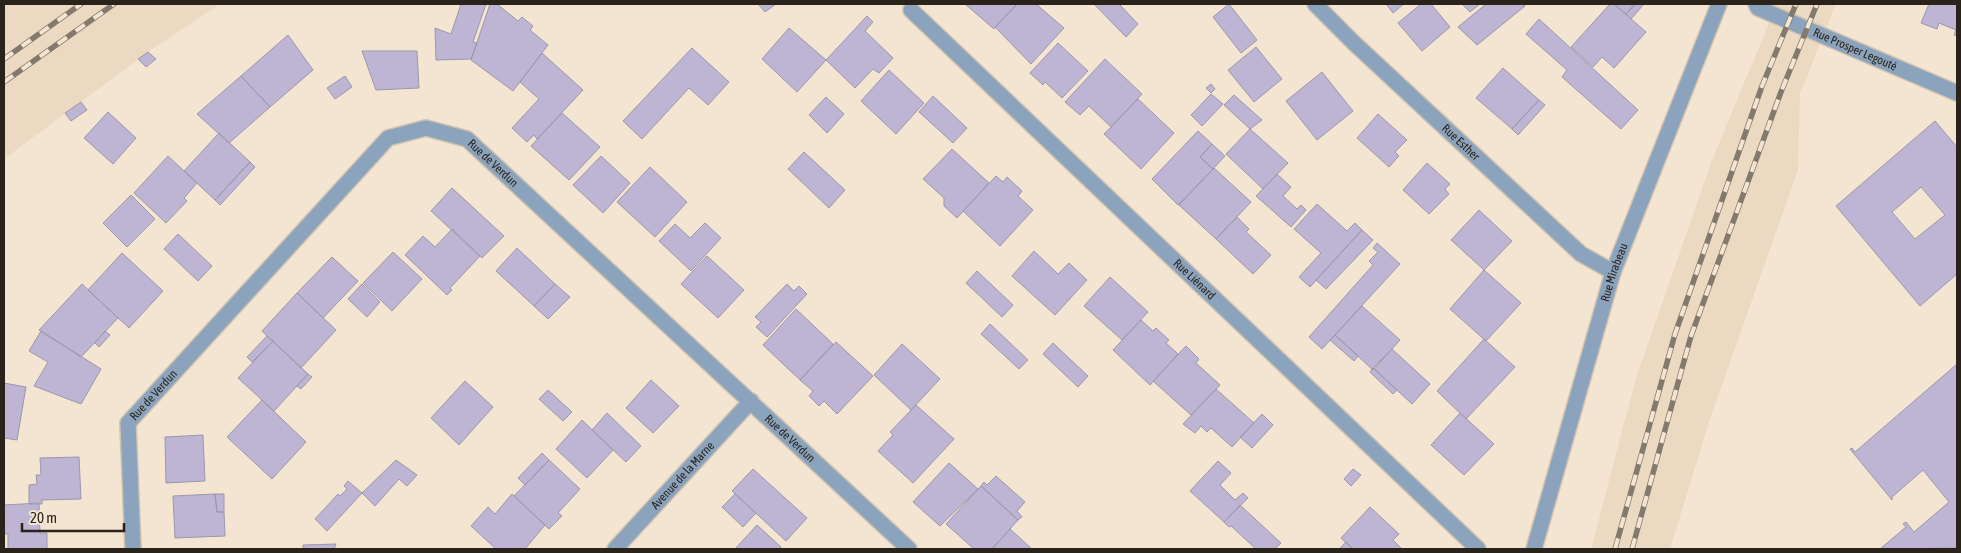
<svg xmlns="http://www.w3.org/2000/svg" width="1961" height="553" font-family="'Asap Condensed',sans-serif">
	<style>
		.built { fill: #ecd9c1 }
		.building { fill: #bdb5d3; stroke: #9c97ab; fill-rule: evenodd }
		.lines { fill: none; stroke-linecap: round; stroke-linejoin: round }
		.street-casing { stroke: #cfc2b1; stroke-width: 18 }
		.street { stroke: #8ba3bc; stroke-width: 15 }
		.rail-casing { stroke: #83796d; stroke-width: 5.5 }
		.rail { stroke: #f4e5d2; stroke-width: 4; stroke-dasharray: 11; stroke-linecap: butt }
		.labels { text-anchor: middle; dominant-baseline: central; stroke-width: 5; stroke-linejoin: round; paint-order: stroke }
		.street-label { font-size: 12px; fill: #29231c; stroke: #f4e5d2 }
	</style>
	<rect width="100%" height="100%" fill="#f4e5d2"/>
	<path class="built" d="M4 4H220L148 52 4 159Z
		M1777 4H1836L1800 94 1798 170 1709 422 1670 549H1591L1636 378 1712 160Z"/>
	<path class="building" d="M461 4H486L473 42 477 43 471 59 436 60 435 28 451 34Z
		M490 4H497L518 21 522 17 533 26 530 30 548 45 513 91 471 60Z
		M758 4H776L765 12Z
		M965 4H1017L994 29Z
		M1017 4H1036L1064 28 1031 64 995 27Z
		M1094 4H1119L1138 24 1126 37Z
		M1229 4 1257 40 1241 53 1213 17Z
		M1386 4H1404L1393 13Z
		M1421 4H1431L1450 27 1422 51 1398 23Z
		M1462 4H1480L1470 12Z
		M1486 4H1522L1525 6 1477 45 1458 27Z
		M1610 4H1614L1646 32 1614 68 1602 57 1593 67 1571 47Z
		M1614 4H1635L1626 14Z
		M1635 4H1644L1631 19 1626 14Z
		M1929 4H1957V36L1954 35 1956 30 1939 23 1937 29 1921 23Z
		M867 16 873 22 865 31 893 58 879 73 873 69 855 88 826 60Z
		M1539 19 1638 110 1621 129 1562 77 1567 70 1526 34Z
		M789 28 826 60 797 92 762 59Z
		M288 35 313 70 270 107 241 76Z
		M1058 43 1088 71 1062 98 1045 82 1043 85 1030 73Z
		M1256 47 1282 79 1254 102 1228 70Z
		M692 48 729 82 708 105 689 88 642 139 623 121Z
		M362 51H417L419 88 376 90Z
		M148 52 156 59 146 67 138 59Z
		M542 53 583 90 537 139 534 135 527 142 512 128 539 99 520 82Z
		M1105 59 1142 94 1111 127 1089 106 1080 115 1065 102Z
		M1503 68 1539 100 1512 129 1476 98Z
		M889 70 924 103 896 134 861 101Z
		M1322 72 1353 111 1317 140 1286 101Z
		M241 76 270 107 229 143 197 114Z
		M345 76 352 87 335 99 327 88Z
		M1211 84 1215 89 1211 93 1206 88Z
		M1211 94 1223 104 1202 126 1191 115Z
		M1234 95 1262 120 1250 129 1224 105Z
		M933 96 967 128 953 143 919 112Z
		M826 97 844 114 827 133 809 115Z
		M1138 99 1174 133 1141 169 1104 134Z
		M1539 100 1545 105 1518 135 1512 129Z
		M81 102 87 110 71 121 65 113Z
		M108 112 136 138 113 164 84 138Z
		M562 113 600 147 569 180 531 146Z
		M1378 114 1407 140 1395 152 1399 156 1389 167 1357 138Z
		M1935 121 1957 147V274L1920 306 1836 206ZM1921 187 1945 215 1915 239 1892 212Z
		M1250 129 1288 163 1263 189 1226 154Z
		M1198 131 1212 144 1200 157 1213 169 1178 205 1152 179Z
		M219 133 250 162 215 200 184 171Z
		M1212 144 1225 156 1213 169 1200 157Z
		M952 149 989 183 957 218 944 206V198L923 179Z
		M804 152 845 190 829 208 788 169Z
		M168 156 197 183 184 198 187 201 166 223 134 193Z
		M601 156 630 183 603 213 573 185Z
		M250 162 255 167 220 205 215 200Z
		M1427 163 1450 184 1445 189 1449 194 1429 214 1403 190Z
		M650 167 687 202 655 237 617 202Z
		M1214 168 1251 202 1216 239 1179 205Z
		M1277 174 1291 187 1283 196 1297 209 1301 205 1306 210 1291 227 1256 196Z
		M996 176 1003 182 1007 177 1022 191 1018 196 1033 210 1000 246 963 211Z
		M452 188 504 236 482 258 431 211Z
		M131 195 155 219 127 247 103 223Z
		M1317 204 1347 231 1355 223 1362 230 1310 287 1299 277 1321 253 1294 229Z
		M1479 210 1512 241 1484 270 1451 240Z
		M1237 217 1249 229 1246 232 1271 255 1253 274 1216 239Z
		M705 223 721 238 691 271 659 241 675 224 690 238Z
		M452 229 480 256 450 288 452 290 447 295 405 255 423 236 435 247Z
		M1362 230 1373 240 1326 289 1316 280Z
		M178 234 212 266 198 281 164 249Z
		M1377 243 1400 264 1322 349 1309 337 1373 265 1369 261 1378 252 1373 248Z
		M517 248 555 284 534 306 496 271Z
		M1034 251 1058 274 1069 263 1087 280 1055 315 1012 276Z
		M393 252 422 279 392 311 363 283Z
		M122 253 163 291 129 328 88 290Z
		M707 256 744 290 718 318 681 284Z
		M332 257 358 281 323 318 297 293Z
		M1484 270 1521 303 1486 341 1450 309Z
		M977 271 1013 305 1002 317 966 283Z
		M1110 277 1148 312 1122 340 1084 306Z
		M82 284 118 318 81 357 39 330Z
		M362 284 380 302 367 317 348 299Z
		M555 284 570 297 548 319 534 306Z
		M787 284 794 291 799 286 807 294 767 337 756 327 761 322 755 317Z
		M297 293 336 330 301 368 262 331Z
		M1362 306 1400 340 1373 370 1335 335Z
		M796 309 833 344 800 380 763 345Z
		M1141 320 1153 331 1156 328 1169 340 1166 343 1178 354 1150 385 1113 350Z
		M990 324 1028 360 1019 369 981 334Z
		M41 331 101 369 81 404 34 386 48 362 29 351Z
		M105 331 110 335 99 347 95 343Z
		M1335 335 1358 356 1354 361 1330 340Z
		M267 336 273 341 252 362 247 357Z
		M1484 339 1515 367 1466 419 1437 391Z
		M273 341 308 374 274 411 238 378Z
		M836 342 873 376 837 414 824 401 819 406 809 396 813 391 800 380Z
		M1053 343 1088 376 1078 387 1043 354Z
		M902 344 940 379 911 410 874 375Z
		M1186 346 1199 359 1196 363 1220 385 1191 415 1153 381Z
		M1392 349 1430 384 1412 404 1373 368Z
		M1957 364V548L1880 549 1906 527 1903 524 1906 522 1914 532 1949 502 1923 470 1892 497V500L1850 449 1852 448 1855 452Z
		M1373 368 1397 390 1393 394 1370 372Z
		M308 374 312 377 301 389 297 386Z
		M651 380 679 406 653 433 626 408Z
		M465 381 493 407 459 445 431 418Z
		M4 383 26 387 17 440 4 438Z
		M1216 389 1254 423 1232 447 1211 428 1207 432 1201 426 1195 433 1183 424Z
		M548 390 572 412 563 421 539 399Z
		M262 400 306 442 272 479 227 437Z
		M916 405 954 439 913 483 878 451 893 435 890 432Z
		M607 413 641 446 626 462 592 430Z
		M1460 413 1494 444 1464 475 1431 445Z
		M1262 414 1273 425 1252 448 1240 437Z
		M582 420 613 450 587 478 556 449Z
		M203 435 205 481 166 483 165 437Z
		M542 453 549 460 525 485 518 478Z
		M79 457 81 499 42 500V504H29V485L37 484 36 475H41L40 458Z
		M396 460 417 475 407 486 399 479 375 506 362 493Z
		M549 460 580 489 558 513 562 516 549 529 514 496Z
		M1218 461 1231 473 1220 485 1235 500 1243 493 1248 498 1224 522 1190 491Z
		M949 463 978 489 940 526 913 502Z
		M753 469 807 518 786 541 732 491Z
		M1353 469 1361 475 1351 486 1344 479Z
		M996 476 1025 502 1017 511 1022 517 1018 520 981 486 984 482 987 485Z
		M348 481 362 493 327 531 315 519 338 494 340 496 347 489 344 486Z
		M981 486 1018 520 992 549H974L946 524Z
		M215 494 217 512H224L225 536 175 538 173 496Z
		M215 494H224V512H217Z
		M512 494 545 525 525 549H496L471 526 488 507 495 514Z
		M735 494 756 513 743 527 722 507Z
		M39 503 40 533H47V549H8V534H4V505Z
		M1240 505 1281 543 1275 549H1256L1231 526 1229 527 1224 522Z
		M1370 507 1399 534 1393 540 1402 549H1353L1341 538Z
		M757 525 781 547 779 549H735Z
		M1010 529 1032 549H992Z
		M1346 542 1353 549H1339Z
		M336 544 334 549H303V545Z"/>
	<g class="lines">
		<defs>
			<g id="street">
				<path id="s1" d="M1315 4 1354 43 1581 254 1613 272"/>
				<path id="s2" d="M1756 4 1758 8 1957 93"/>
				<path id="s3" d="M911 10 1478 549"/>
				<path id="s4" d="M133 549 128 423 388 138 426 128 467 139 909 549"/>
				<path id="s5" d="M615 549 751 401"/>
				<path id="s6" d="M1534 549 1613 272 1719 4"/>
			</g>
		</defs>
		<use href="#street" class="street-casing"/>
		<use href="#street" class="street"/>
		<defs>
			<path id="rail" d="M4 59 81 4
				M4 82 114 4
				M1615 549 1675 334 1762 86 1796 4
				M1632 549 1691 336 1781 92 1817 4"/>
		</defs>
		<use href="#rail" class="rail-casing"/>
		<use href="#rail" class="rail"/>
	</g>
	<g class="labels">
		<g class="street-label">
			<text stroke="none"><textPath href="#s2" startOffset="110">Rue Prosper Legouté</textPath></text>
			<text stroke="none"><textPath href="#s1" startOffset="201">Rue Esther</textPath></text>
			<text stroke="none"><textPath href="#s4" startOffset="629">Rue de Verdun</textPath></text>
			<text stroke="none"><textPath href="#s6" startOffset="288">Rue Mirabeau</textPath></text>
			<text stroke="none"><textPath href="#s3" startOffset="391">Rue Liénard</textPath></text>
			<text stroke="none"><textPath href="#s4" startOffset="164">Rue de Verdun</textPath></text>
			<text stroke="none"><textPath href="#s4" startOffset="1034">Rue de Verdun</textPath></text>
			<text stroke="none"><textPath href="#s5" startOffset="100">Avenue de la Marne</textPath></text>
		</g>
	</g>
	<rect width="1961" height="553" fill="none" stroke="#29231c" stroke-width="10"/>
	<path d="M22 523v8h102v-8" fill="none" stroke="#29231c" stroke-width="2.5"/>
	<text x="30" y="523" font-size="15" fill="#29231c" stroke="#f4e5d2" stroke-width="4" paint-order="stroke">20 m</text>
</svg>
